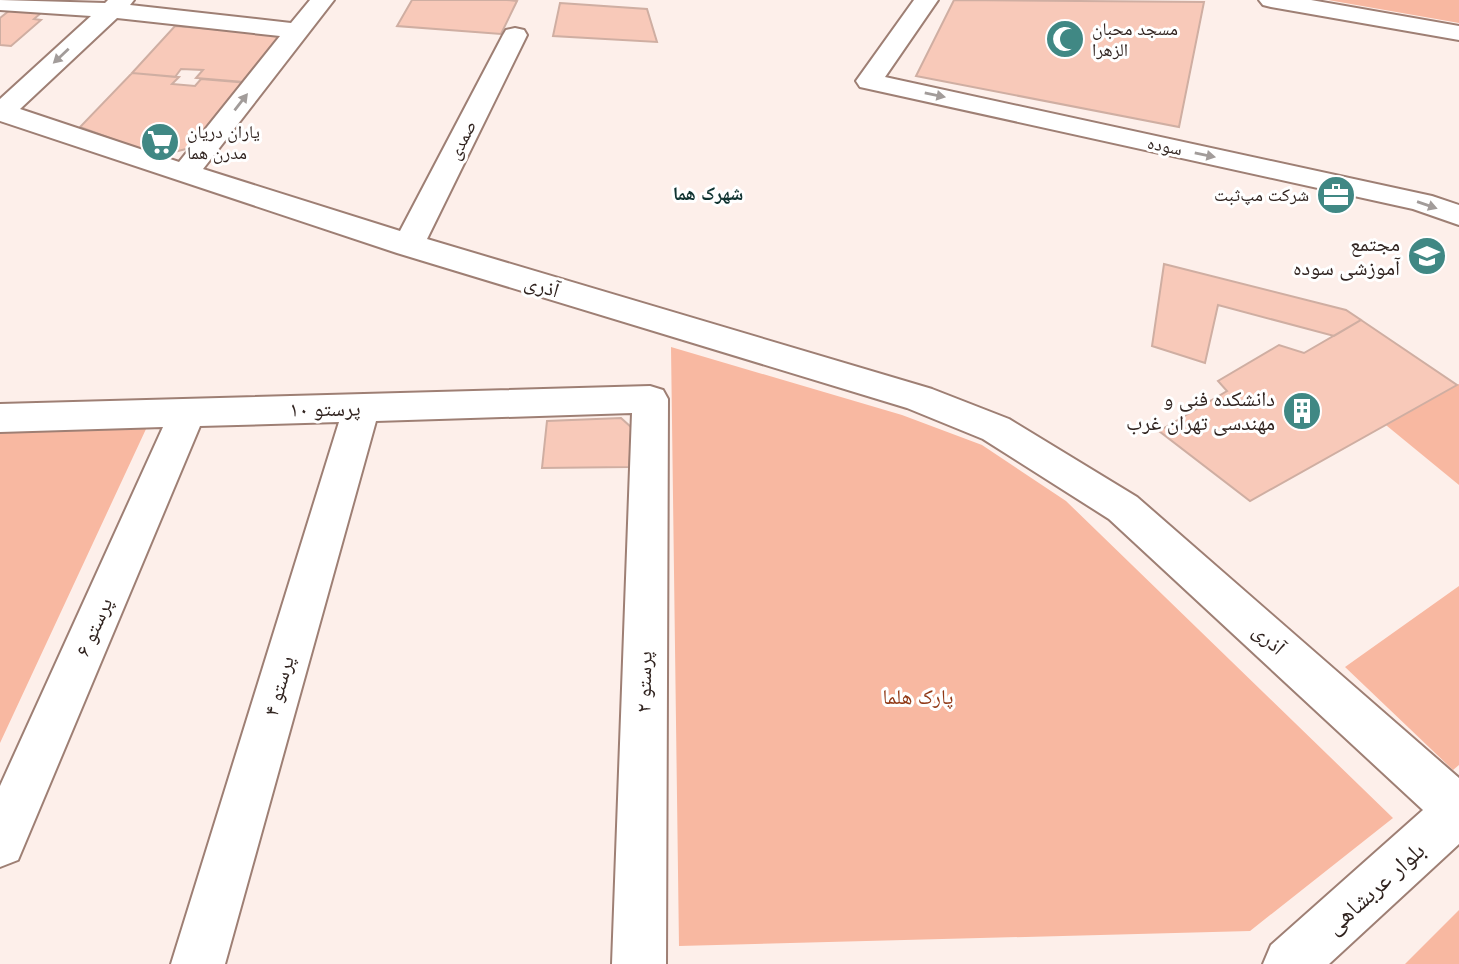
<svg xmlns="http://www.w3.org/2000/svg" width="1459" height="964" font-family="'Nunito Sans','Noto Naskh Arabic',sans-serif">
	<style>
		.green { fill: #f8b8a1 }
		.building { fill: #f8c9b9; stroke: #cfaea2; stroke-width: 2 }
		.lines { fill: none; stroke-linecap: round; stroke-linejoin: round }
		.minor-casing { stroke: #9e7f74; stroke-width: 4 }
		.minor { fill: #fff; fill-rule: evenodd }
		.oneway { fill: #a29c9a }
		.labels { text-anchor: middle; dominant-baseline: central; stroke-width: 6; stroke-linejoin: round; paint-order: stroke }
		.far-poi-label { font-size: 18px; fill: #30231f; stroke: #fff; text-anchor: start }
		.far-street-label { font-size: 18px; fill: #30231f; stroke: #fff }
		.far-neighbourhood-label { font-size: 19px; font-weight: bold; fill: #103331; stroke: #fff }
		.poi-label { font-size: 21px; fill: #30231f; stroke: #fff; text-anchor: end }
		.street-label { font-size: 21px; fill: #30231f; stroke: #fff }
		.park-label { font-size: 21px; fill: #903815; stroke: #fff }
		.near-street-label { font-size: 24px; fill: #30231f; stroke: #fff }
	</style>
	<rect width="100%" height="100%" fill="#fdefea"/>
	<path class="green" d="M1328 0H1459V23Z
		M671 347 902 415 982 445 1066 501 1393 818 1250 931 679 946Z
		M1459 384V485L1381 421Z
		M146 429 0 743V431Z
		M1459 586V765L1453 770 1345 667Z
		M1459 910V964H1405Z"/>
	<path class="building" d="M412 0H507L517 1 501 34 397 26Z
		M954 0 1204 2 1179 127 916 76Z
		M560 3 647 9 657 42 553 36Z
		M10 10 42 12 34 19 41 20 11 46 0 45V18Z
		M175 26 276 34 279 38 244 82 196 78 203 70 181 69 175 77 132 73Z
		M132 73 179 77 172 84 195 86 201 79 249 83 198 146 158 156 80 127Z
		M1164 264 1346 310 1361 320 1334 336 1218 305 1205 363 1152 346Z
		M1361 320 1457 385 1250 501 1159 431 1227 391 1218 381 1279 345 1304 353Z
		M621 418 632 428 629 467 542 468 547 421Z"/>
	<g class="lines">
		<defs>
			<path id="minor" d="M0 0 105 3 108 0H134L130 5 291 23 310 0H334L203 169 400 231 503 35 506 30 515 28 524 30 527 35 427 239 932 389 1009 419 1137 497 1459 778V844L1329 964H1263L1271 945 1423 810 1109 519 983 439 907 408 397 253 0 121V99L91 16 0 10ZM117 18 280 36 179 162 20 109Z
				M914 0H938L885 77 1432 196 1459 205V225L1413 209 860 87 856 81Z
				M1259 0H1311L1459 26V40L1271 7 1263 5Z
				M650 386 663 390 668 399 666 964H612L632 413 376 421 225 964H171L339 422 200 426 18 860 0 867V786L163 427 0 432V404Z"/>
		</defs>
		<use href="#minor" class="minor-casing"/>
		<use href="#minor" class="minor"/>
	</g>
	<defs><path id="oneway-solid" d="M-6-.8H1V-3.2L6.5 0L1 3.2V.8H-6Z" transform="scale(1.75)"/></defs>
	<g class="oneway">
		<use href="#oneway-solid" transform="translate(61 56) rotate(137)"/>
		<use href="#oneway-solid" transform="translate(935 95) rotate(12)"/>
		<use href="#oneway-solid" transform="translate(241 102) rotate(-52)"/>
		<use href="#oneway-solid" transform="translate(1205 155) rotate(12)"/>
		<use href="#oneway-solid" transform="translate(1427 205) rotate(19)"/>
	</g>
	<defs>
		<symbol id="mosque-disc" viewBox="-11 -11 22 22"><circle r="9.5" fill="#408884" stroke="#fff"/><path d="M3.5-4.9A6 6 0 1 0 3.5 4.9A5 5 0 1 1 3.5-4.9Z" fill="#fff"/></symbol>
		<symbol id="supermarket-disc" viewBox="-11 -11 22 22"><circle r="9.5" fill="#408884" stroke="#fff"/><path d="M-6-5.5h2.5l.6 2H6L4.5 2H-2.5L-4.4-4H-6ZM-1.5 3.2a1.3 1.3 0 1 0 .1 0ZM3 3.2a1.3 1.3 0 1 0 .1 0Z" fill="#fff"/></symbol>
		<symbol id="office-disc" viewBox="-11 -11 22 22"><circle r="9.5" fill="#408884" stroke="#fff"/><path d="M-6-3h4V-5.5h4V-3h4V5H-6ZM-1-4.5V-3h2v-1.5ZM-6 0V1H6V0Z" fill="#fff"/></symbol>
		<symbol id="school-disc" viewBox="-11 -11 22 22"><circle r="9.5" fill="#408884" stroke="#fff"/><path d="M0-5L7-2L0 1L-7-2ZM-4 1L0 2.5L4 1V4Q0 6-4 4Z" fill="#fff"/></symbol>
		<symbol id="building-disc" viewBox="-11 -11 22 22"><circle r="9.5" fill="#408884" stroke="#fff"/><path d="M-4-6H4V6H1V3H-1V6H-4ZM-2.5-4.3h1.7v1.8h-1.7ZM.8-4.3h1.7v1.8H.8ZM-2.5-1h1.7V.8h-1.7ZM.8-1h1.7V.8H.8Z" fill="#fff"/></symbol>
	</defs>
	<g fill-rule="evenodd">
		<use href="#mosque-disc" x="1043" y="17" width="44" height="44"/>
		<use href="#supermarket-disc" x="138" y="120" width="44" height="44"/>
		<use href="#office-disc" x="1314" y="173" width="44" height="44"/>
		<use href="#school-disc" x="1405" y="234" width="44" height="44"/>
		<use href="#building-disc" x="1280" y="389" width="44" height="44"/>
	</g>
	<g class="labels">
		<g class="far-poi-label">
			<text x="1092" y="29">مسجد محبان<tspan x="1092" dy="21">الزهرا</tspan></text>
			<text x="187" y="132">یاران دریان<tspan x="187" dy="21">مدرن هما</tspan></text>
			<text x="1309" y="195" text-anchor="end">شرکت مپ‌ثبت</text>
		</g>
		<g class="far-street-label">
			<text transform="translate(462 140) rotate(-63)">صمدی</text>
			<text transform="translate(1165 146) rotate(12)">سوده</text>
		</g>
		<g class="far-neighbourhood-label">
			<text x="708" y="194">شهرک هما</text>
		</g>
		<g class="poi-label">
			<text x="1400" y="244">مجتمع<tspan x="1400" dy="24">آموزشی سوده</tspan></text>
			<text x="1275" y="399">دانشکده فنی و<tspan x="1275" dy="24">مهندسی تهران غرب</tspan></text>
		</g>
		<g class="street-label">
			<text transform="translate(542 286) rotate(17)">آذری</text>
			<text transform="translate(325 409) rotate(-1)">پرستو ۱۰</text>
			<text transform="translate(94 627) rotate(-66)">پرستو ۶</text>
			<text transform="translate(1269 639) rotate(42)">آذری</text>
			<text transform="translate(644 682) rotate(-89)">پرستو ۲</text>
			<text transform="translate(279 686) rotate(-74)">پرستو ۴</text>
		</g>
		<g class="park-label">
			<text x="918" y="697">پارک هلما</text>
		</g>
		<g class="near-street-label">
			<text transform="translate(1375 888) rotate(-42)">بلوار عربشاهی</text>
		</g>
	</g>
</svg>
